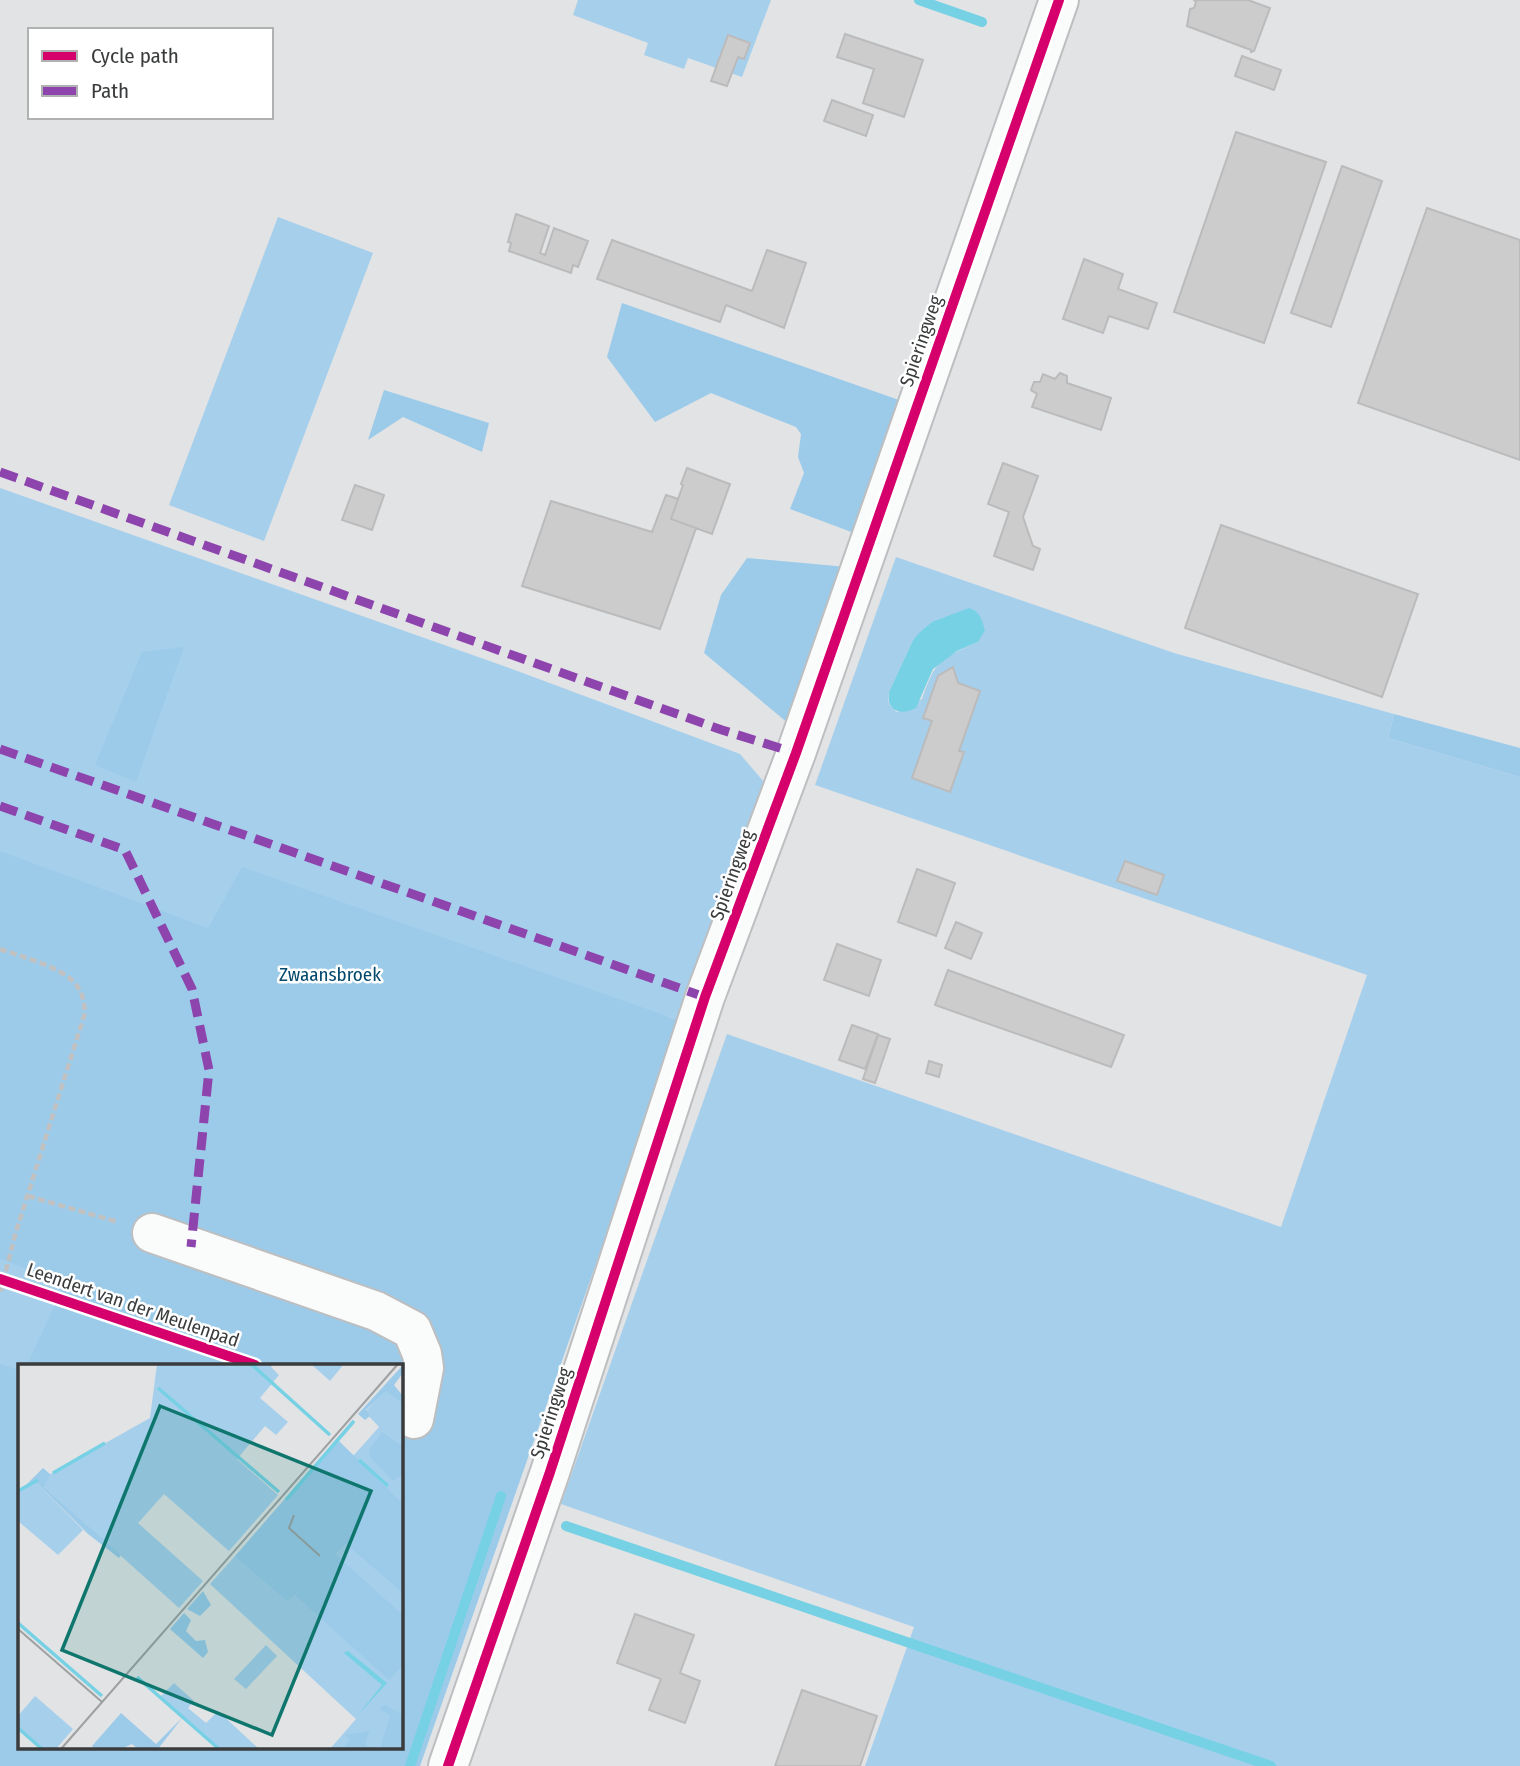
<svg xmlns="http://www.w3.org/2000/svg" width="1520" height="1766" font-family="'Fira Sans Condensed',sans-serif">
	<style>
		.green { fill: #a6cfec; fill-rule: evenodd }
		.forest { fill: #9ccbea }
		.water { fill: #77d1e4 }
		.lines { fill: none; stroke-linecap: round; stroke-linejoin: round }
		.stream { stroke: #77d1e4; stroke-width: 10 }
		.building { fill: #cccccd; stroke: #bbbbbc; stroke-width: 2 }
		.minor-casing { stroke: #bdbec0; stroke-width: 42 }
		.path { stroke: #c1c1c2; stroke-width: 4.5; stroke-dasharray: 7 3.5; stroke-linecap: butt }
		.minor { stroke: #fafbfb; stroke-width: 38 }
		.quiet { stroke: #8e44ad; stroke-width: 9; stroke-dasharray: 18 9; stroke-linecap: butt }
		.cycleway-casing { stroke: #fff; stroke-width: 15 }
		.cycleway { stroke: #d6006c; stroke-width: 10 }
		.labels { text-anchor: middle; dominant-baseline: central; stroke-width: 5; stroke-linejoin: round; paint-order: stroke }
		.street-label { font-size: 19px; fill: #393b3c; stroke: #fff }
		.park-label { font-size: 19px; fill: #02486d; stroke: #fff }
		.inset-river { fill: none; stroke: #77d1e4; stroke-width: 3.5 }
		.inset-road { fill: none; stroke: #9ea0a1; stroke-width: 2 }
		.view { fill: #0f766e; fill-opacity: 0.15; stroke: #0f766e; stroke-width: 3.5 }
		.inset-edge { fill: none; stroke: #393b3c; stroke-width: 3.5 }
	</style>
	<rect width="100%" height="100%" fill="#e1e3e5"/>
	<path class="green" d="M578 0H771L742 77 688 58 684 69 644 55 648 43 573 15Z
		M278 217 373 253 264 541 169 505Z
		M0 488 512 669 740 754 764 782 681 1021 667 1016 401 1365H19V1747L0 1766Z
		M896 557 1174 653 1394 714 1388 738 1520 777V1766H865L914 1627 561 1504 727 1034 1281 1227 1367 975 815 785ZM932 622 978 642C940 659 936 659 922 699L897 712C889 706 887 702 889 692L913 640Z"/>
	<path class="forest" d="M622 303 899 400 854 533 790 509 804 473 798 457 801 434 796 427 711 393 655 422 607 357Z
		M384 390 489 423 482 452 403 417 368 440Z
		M747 558 847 567 789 724 704 653 721 595Z
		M184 647 136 782 95 765 142 652Z
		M1394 714 1520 748V777L1388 738Z
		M0 851 208 928 242 867 681 1021 420 1766H0V1364L19 1370V1747H401V1365H27L65 1283 0 1259Z"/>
	<path class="water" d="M969 608C980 611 982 620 985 630L978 642 957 651 933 669 916 708C900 716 886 711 889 692L913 640 920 632 932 622Z"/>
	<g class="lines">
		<path class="stream" d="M919 0 982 22
			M566 1526 1271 1766
			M410 1766 501 1496"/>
	</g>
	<path class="building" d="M1194 0H1248L1270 8 1254 51 1251 52V50L1187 26 1190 9 1194 8 1196 2Z
		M845 34 923 60 904 117 863 103 874 69 837 57Z
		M728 35 750 43 744 59 738 57 727 86 711 81Z
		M1242 56 1281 70 1274 90 1235 76Z
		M832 100 873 115 866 136 824 121Z
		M1236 132 1326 162 1264 343 1174 312Z
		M1342 166 1382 181 1331 327 1291 313Z
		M1427 208 1520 240V460L1358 403Z
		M516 214 549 226 540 253 545 255 554 228 588 241 578 267 573 265 571 273 509 251 511 243 508 242Z
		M612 240 752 291 767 250 806 263 784 328 726 305 720 322 597 279Z
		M1084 259 1123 274 1118 289 1157 303 1148 329 1109 316 1103 333 1063 319Z
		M1060 373 1067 376V383L1111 398 1101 430 1032 407 1037 394 1031 390 1034 382H1040L1043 374 1055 379Z
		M1003 463 1038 476 1023 517 1033 546 1040 549 1033 570 994 556 1009 512 988 504Z
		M687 468 730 484 712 534 671 519 683 485 681 484Z
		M355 485 384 495 372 530 342 520Z
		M666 495 678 499 671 519 696 528 660 629 522 586 551 501 652 532Z
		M1221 525 1418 594 1382 697 1185 628Z
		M953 667 958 683 980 691 959 751 964 752 950 792 912 778 932 721 923 718 938 676Z
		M1125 861 1164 875 1157 895 1117 881Z
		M917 869 955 883 936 936 898 922Z
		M956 922 982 933 971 959 945 948Z
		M837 944 881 960 869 996 824 980Z
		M948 970 1124 1035 1111 1067 935 1005Z
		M852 1025 878 1034 865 1069 839 1060Z
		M878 1035 890 1039 875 1083 863 1079Z
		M929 1061 942 1065 939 1077 926 1073Z
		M635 1614 694 1635 680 1673 700 1681 685 1723 649 1710 661 1679 617 1663Z
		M802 1690 877 1716 860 1766H775Z"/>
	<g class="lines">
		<defs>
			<path id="minor" d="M152 1233 376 1311 412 1330 422 1354 424 1368 414 1419
				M448 1766 550 1472 705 997 796 753 1059 0"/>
		</defs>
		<use href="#minor" class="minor-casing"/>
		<path class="path" d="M0 949C22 957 64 967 77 986 83 993 84 1004 85 1013L15 1235 0 1294
			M28 1196 118 1222"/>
		<use href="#minor" class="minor"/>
		<path class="quiet" d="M0 472 722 730 796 753
			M0 749 705 997
			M0 806 125 850 192 989 209 1070 191 1247"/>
		<defs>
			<path id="cycleway" d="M0 1279 255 1365
				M448 1766 550 1472 705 997 796 753 1059 0"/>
		</defs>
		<use href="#cycleway" class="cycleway-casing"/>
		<use href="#cycleway" class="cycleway"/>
	</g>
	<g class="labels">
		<g class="street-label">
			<text transform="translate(921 341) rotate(-71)">Spieringweg</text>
			<text transform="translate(732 875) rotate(-70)">Spieringweg</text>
			<text transform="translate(133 1305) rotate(19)">Leendert van der Meulenpad</text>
			<text transform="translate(551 1413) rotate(-72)">Spieringweg</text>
		</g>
		<g class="park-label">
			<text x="330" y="974">Zwaansbroek</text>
		</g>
	</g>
	<g transform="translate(18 1364)">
		<rect width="385" height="385" fill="#e1e3e5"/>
		<path d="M139 0H255L253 3 261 11 242 34 270 58 258 71 247 62 219 95 260 131 211 187 146 130 120 159 185 217 161 244 26 123 27 113 132 54ZM293 0H326L312 17ZM368 26 385 40V385H312L338 355 192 220 217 192 336 91 361 63 347 48ZM18 118 65 166 40 191 0 157V129ZM248 281 259 292 228 325 216 315ZM156 319 176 337 170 344 188 359 200 347 241 385H201L142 333ZM17 332 55 365 38 385H24L0 364V352Z" fill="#a6cfec"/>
		<path d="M385 1V9L376 21 385 32V40L368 27 348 46 352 52 347 56 340 50ZM364 68 385 83V110L375 117 352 93 351 86ZM319 75 385 140V229L328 180 317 190 385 251V301L371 316 277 231 269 237 217 192ZM25 104 32 110 26 123 103 191 101 194 70 170 18 118 0 129ZM185 227 193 241 182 252 169 245ZM166 249 173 256 168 267 178 277 187 276 190 288 185 294 152 265ZM367 341 385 351V385H362L372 352 361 344ZM103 349 138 380 164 354 140 385H120L114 380 103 385H77L74 382ZM352 367 347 379 351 385H325L332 375 327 371Z" fill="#9ccbea"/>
		<path d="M330 287 369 319 339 352 364 321 326 289Z" fill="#77d1e4"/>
		<path class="inset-river" d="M233 0 312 71M140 24 261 128M341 96 370 122M35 109 87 79M0 127 20 116M268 136 336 57M0 259 84 332M119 313 201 385M0 364 24 385"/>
		<path class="inset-road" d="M276 151 271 164 302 192M0 265 84 338M43 385 380 0"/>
		<path class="view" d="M142 42 353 127 254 371 44 286Z"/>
		<rect width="385" height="385" class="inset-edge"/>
	</g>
	<rect x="28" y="28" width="245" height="91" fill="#ffffff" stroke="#b0b1b1" stroke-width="2"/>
	<rect x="42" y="51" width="35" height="10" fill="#d6006c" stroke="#b0b1b1" stroke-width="2"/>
	<text x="91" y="63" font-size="21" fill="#393b3c">Cycle path</text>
	<rect x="42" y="86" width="35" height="10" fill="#8e44ad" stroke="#b0b1b1" stroke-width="2"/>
	<text x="91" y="98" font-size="21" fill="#393b3c">Path</text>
</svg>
